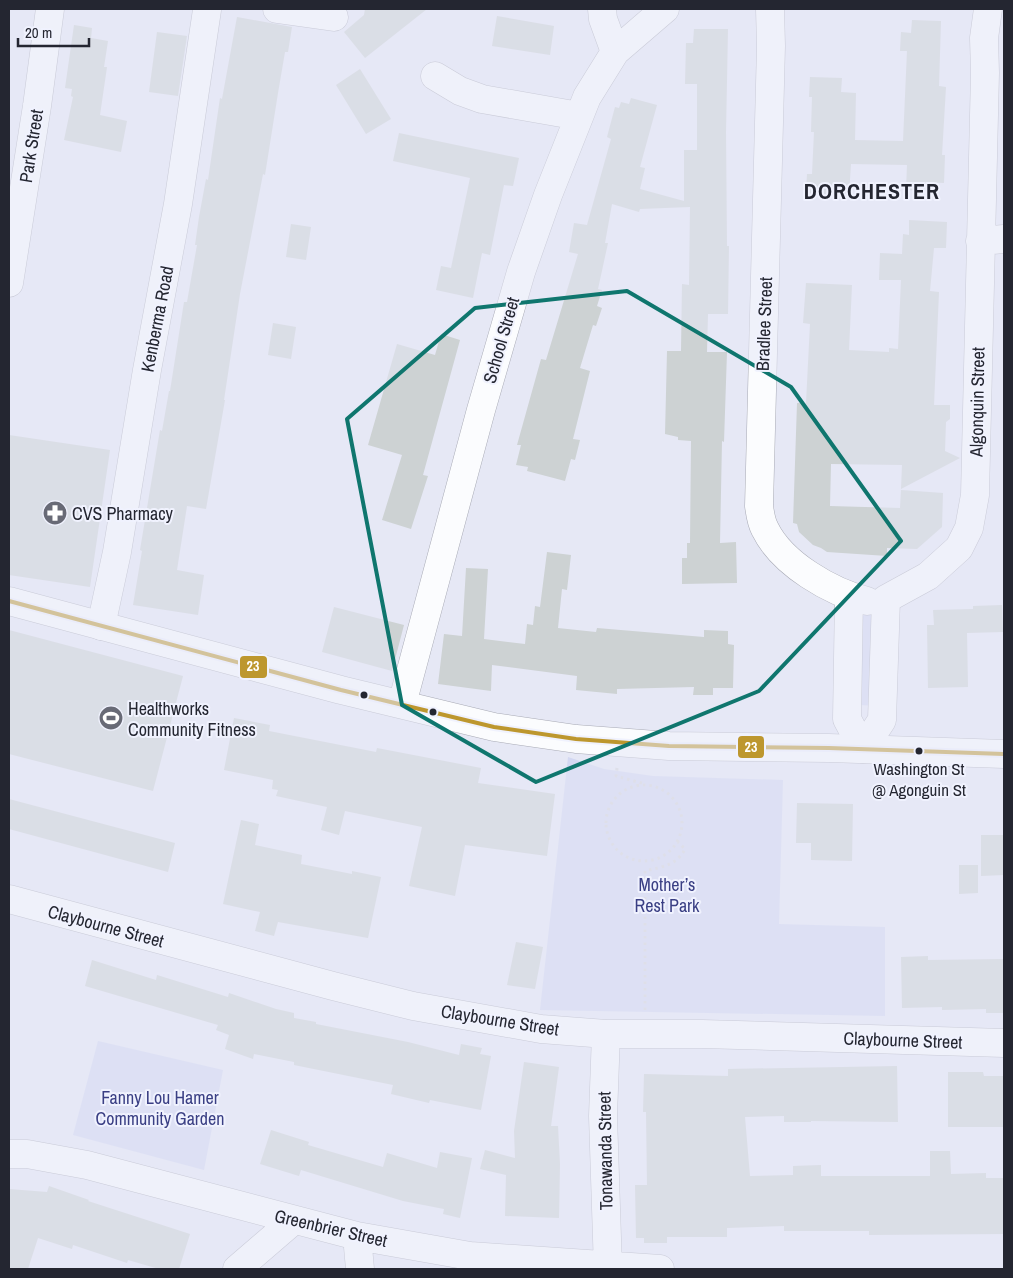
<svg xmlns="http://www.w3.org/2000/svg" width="1013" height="1278" font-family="'Archivo Narrow',sans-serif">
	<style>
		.green { fill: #d3d8f2 }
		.building { fill: #cdd2d3 }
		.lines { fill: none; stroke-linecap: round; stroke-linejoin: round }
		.minor-casing { stroke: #a8aab5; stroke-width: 29 }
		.major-casing { stroke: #a8aab5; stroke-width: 29 }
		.path { stroke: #d5d5d9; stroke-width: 3; stroke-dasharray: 2.5 4; stroke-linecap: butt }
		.minor { stroke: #fbfcfe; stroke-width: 28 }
		.major { stroke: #fbfcfe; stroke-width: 28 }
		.bus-1-casing { stroke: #f0f2fe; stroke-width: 8 }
		.bus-1 { stroke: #bd972e; stroke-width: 4 }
		.marked { fill: none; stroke: #0f766e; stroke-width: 4; stroke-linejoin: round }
		.bus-dot { fill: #242631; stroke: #f0f2fe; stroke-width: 2 }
		.labels { text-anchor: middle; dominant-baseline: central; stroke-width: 4; stroke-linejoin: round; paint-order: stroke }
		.bus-label { font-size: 17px; fill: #242631; stroke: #f0f2fe }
		.street-label { font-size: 18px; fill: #242631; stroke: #f0f2fe }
		.poi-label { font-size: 18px; fill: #242631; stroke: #f0f2fe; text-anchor: start }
		.park-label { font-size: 18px; fill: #3a3f84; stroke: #f0f2fe }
		.district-label { font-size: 22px; font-weight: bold; letter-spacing: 1px; fill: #242631; stroke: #f0f2fe }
		.line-badge { stroke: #f0f2fe; stroke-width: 2 }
		.badge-label { font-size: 14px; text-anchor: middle; font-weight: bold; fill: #fff }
	</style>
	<rect width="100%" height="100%" fill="#e6e8f5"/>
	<path class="green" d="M873 611 878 706 860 705 863 617 864 614Z
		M568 757 604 769 653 776 783 780 779 924 885 927V1016L540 1010Z
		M98 1041 223 1070 204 1170 73 1135Z"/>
	<path class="building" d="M365 9H427L365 58 344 32 364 15Z
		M497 16 554 26 550 55 492 46Z
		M237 17 292 27 288 52H285L278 93 265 175 263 174 240 294 224 400H225L206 509 187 506 177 570 204 575 198 615 133 605 142 551 140 550 160 430 162 431 169 391H170L184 302H187L197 245H195L199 217 206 179 208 180 220 98 222 99Z
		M912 20 941 21 939 86 946 87 942 155H945L944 183 926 182V191L906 190 907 165 851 164 849 195 806 193 807 174H812L814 132H811L812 97H809L810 77 842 78 841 92 856 93 855 140 903 141 907 51H900L901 32 911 33Z
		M74 25 92 28 91 38 108 41 104 67H107L100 115 127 121 121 152 64 140 73 97 71 96 72 89 65 88Z
		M694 29H728L726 132 727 246H729L728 314H708L707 352H727L724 442 722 441 720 543 736 542 737 583 682 584V558H687V543H690L691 441 678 440V437L665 434 667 351H681L682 284 689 285 690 207 640 209 639 212 612 204 605 243H608L598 289 602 290 597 306 602 308 596 326 593 325 580 368 590 371 573 439 580 440 575 460 571 459 565 481 527 471 528 467 516 465 521 445H517L541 359 546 360 578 254 569 252 574 223 587 225 611 139 607 137 615 107 619 108 621 102 629 104 631 98 657 105 640 167 645 168 640 189 684 201V150H697V84H685L686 43H693Z
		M157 32 187 36 178 96 149 92Z
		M360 69 391 119 366 134 336 85Z
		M399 133 519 158 513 186 504 185 490 255 482 253 473 298 436 290 441 266 451 268 470 178 393 161Z
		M909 220 947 222 946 248H934L930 291 939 292 934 405H950V419L946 422 945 451 960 458 901 489 902 465 831 464 830 506 900 508 901 490 943 493 942 527 917 549 887 548V556L827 552 821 548 813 545 799 532 797 524 793 523 797 403H806L810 324 803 323 806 283 852 285 849 350 889 352V348L898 349 901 280H879L880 253 902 254 903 234 909 235Z
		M291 224 311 227 306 260 286 257Z
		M273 323 296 327 291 359 268 355Z
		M441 334 460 340 423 475 428 476 411 529 382 520 402 455 368 445 397 344 435 355Z
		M9 435 110 450 90 587 9 575Z
		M547 552 571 555 567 590 562 589 558 628 596 632 597 628 704 637V630L728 631V644L734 645 733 688H713V695H693L694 687 617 689V694L576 690 577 676 492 665 491 691 438 684 444 634 462 636 466 568 488 569 484 639 525 644 527 624 533 625 535 606 540 607Z
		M1002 605 1003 632 967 633 968 687 928 688 927 625H934L933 610 973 609V606Z
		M334 607 404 625 392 671 322 652Z
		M9 630 183 676 153 791 9 754Z
		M234 718 270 725 269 731 376 752 377 748 481 768 478 783 555 794 547 856 465 845 455 896 409 886 422 827 345 811 339 835 321 830 327 807 276 796 278 790 272 789 273 780 224 770Z
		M9 799 175 843 168 872 9 829Z
		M797 803 853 804 852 861 811 860V843H796Z
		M241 820 259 824 255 845 302 855 301 864 352 874V871L381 877 368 938 278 922 274 936 255 931 260 912 223 904Z
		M981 835H1004V875L981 876Z
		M959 865H978V893L959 894Z
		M516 942 543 947 535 989 507 985Z
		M928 956V960L1004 959V1013H986V1009L942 1010V1007L902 1008 901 957Z
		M92 960 156 980 157 975 228 997 229 993 276 1009 294 1013V1018L316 1022V1024L408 1042 459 1055 461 1044 482 1048 480 1054 491 1056 481 1110 430 1100 429 1103 391 1094 393 1085 294 1065V1062L254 1054 253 1059 225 1049 229 1035 216 1030 218 1025 85 986Z
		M524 1062 559 1067 551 1126H558L560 1164 559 1218 505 1216 506 1175 480 1169 485 1150 515 1158 514 1131Z
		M897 1066 898 1122 811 1121V1122H784V1116L745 1117 750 1176 793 1175V1166L821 1165V1176H930V1151H950L951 1174 986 1173V1178H1004V1234L869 1235V1231H784V1226L727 1228V1237H667V1243H644V1238H636L635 1185H647L646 1112H643L644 1074 728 1076V1069Z
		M948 1072H983L984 1076H1004V1127H948Z
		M271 1130 309 1142 308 1145 383 1167 387 1153 437 1168 440 1152 472 1158 460 1218 443 1214 444 1209 403 1201 301 1170 299 1176 260 1164Z
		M49 1186 89 1200 88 1201 190 1234 179 1269H159L128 1260 127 1263 73 1245 72 1249 38 1238 28 1269H9V1189L47 1192Z"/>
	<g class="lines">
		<defs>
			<path id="minor" d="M277 9 334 17
				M602 9 603 19 615 52
				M770 9 771 46 759 506C760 513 761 522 765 529 782 564 831 592 867 601
				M435 76 460 91 482 99 579 116
				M980 241 1004 239
				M9 283 37 106 50 9
				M849 597 847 719 863 749 882 720 886 599 928 576 959 548 969 528 975 495 985 73 984 38 988 9
				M101 626 117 552 147 370 178 204 207 10
				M402 704 481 410 521 272 548 195 587 97 615 52 665 9
				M9 899 333 986 413 1006 541 1029 606 1034H702L1004 1043
				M606 1034 603 1116 608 1269
				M9 1154H27L87 1165 357 1236 470 1256 660 1269
				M357 1236 360 1269
				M237 1269 294 1220"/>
			<path id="major" d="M9 601 341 690 494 727 576 739 669 746 829 748 1004 754"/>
		</defs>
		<use href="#minor" class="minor-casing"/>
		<use href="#major" class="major-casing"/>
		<path class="path" d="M617 768 616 776 645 784
			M606 823a38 38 0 1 1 76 0a38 38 0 1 1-76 0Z
			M645 1010V871C662 867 677 865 685 849L678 842"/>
		<use href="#minor" class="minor"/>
		<use href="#major" class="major"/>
		<defs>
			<path id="bus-1" d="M9 601 341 690 494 727 576 739 669 746 829 748 1004 754"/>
		</defs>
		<use href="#bus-1" class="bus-1-casing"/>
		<use href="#bus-1" class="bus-1"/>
	</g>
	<path d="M0 0H1013V1278H0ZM627 291 791 387 901 541 759 691 536 782 402 705 347 419 475 308Z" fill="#e6e8f5" fill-opacity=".55" fill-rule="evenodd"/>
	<path class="marked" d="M627 291 791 387 901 541 759 691 536 782 402 705 347 419 475 308Z"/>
	<defs>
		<symbol id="pharmacy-disc" viewBox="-11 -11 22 22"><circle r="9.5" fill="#686a76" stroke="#f0f2fe"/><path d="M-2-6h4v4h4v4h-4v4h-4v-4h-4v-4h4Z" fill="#fff"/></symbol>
		<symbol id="stadium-disc" viewBox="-11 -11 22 22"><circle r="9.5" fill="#686a76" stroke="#f0f2fe"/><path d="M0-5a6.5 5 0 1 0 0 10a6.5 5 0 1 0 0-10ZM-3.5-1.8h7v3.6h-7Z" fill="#fff"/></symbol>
	</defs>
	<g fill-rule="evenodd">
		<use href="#pharmacy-disc" x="41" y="499" width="28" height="28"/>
		<use href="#stadium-disc" x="97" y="704" width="28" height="28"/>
	</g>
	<g class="bus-dot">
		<circle cx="364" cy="695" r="4.5"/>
		<circle cx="433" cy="712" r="4.5"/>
		<circle cx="919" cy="751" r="4.5"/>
	</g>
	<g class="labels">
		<g class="bus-label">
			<text x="919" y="768">Washington St<tspan x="919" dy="21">@ Agonguin St</tspan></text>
		</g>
		<g class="street-label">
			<text transform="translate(31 146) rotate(-81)">Park Street</text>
			<text transform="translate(157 319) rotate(-79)">Kenberma Road</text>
			<text transform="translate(764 324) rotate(-88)">Bradlee Street</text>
			<text transform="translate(501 340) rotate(-74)">School Street</text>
			<text transform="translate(977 402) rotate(-89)">Algonquin Street</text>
			<text transform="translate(106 926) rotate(15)">Claybourne Street</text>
			<text transform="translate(500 1020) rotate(9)">Claybourne Street</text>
			<text transform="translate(903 1040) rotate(2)">Claybourne Street</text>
			<text transform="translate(605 1151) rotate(-91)">Tonawanda Street</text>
			<text transform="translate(331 1228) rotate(13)">Greenbrier Street</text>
		</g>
		<g class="poi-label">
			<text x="72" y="513">CVS Pharmacy</text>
			<text x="128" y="708">Healthworks<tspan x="128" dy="21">Community Fitness</tspan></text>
		</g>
		<g class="park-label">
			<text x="667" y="884">Mother’s<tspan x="667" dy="21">Rest Park</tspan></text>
			<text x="160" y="1097">Fanny Lou Hamer<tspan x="160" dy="21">Community Garden</tspan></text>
		</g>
		<g class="district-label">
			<text x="872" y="191">DORCHESTER</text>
		</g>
	</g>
	<g class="line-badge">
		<rect x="239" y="655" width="29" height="24" rx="5" fill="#bd972e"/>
		<rect x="737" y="735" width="28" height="24" rx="5" fill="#bd972e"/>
	</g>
	<g class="badge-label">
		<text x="253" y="671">23</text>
		<text x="751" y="752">23</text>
	</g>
	<rect width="1013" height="1278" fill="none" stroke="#242631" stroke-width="20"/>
	<path d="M18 38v8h71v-8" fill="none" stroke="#242631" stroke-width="2.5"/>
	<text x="25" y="38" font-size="15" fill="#242631" stroke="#f0f2fe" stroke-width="4" paint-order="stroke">20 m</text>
</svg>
